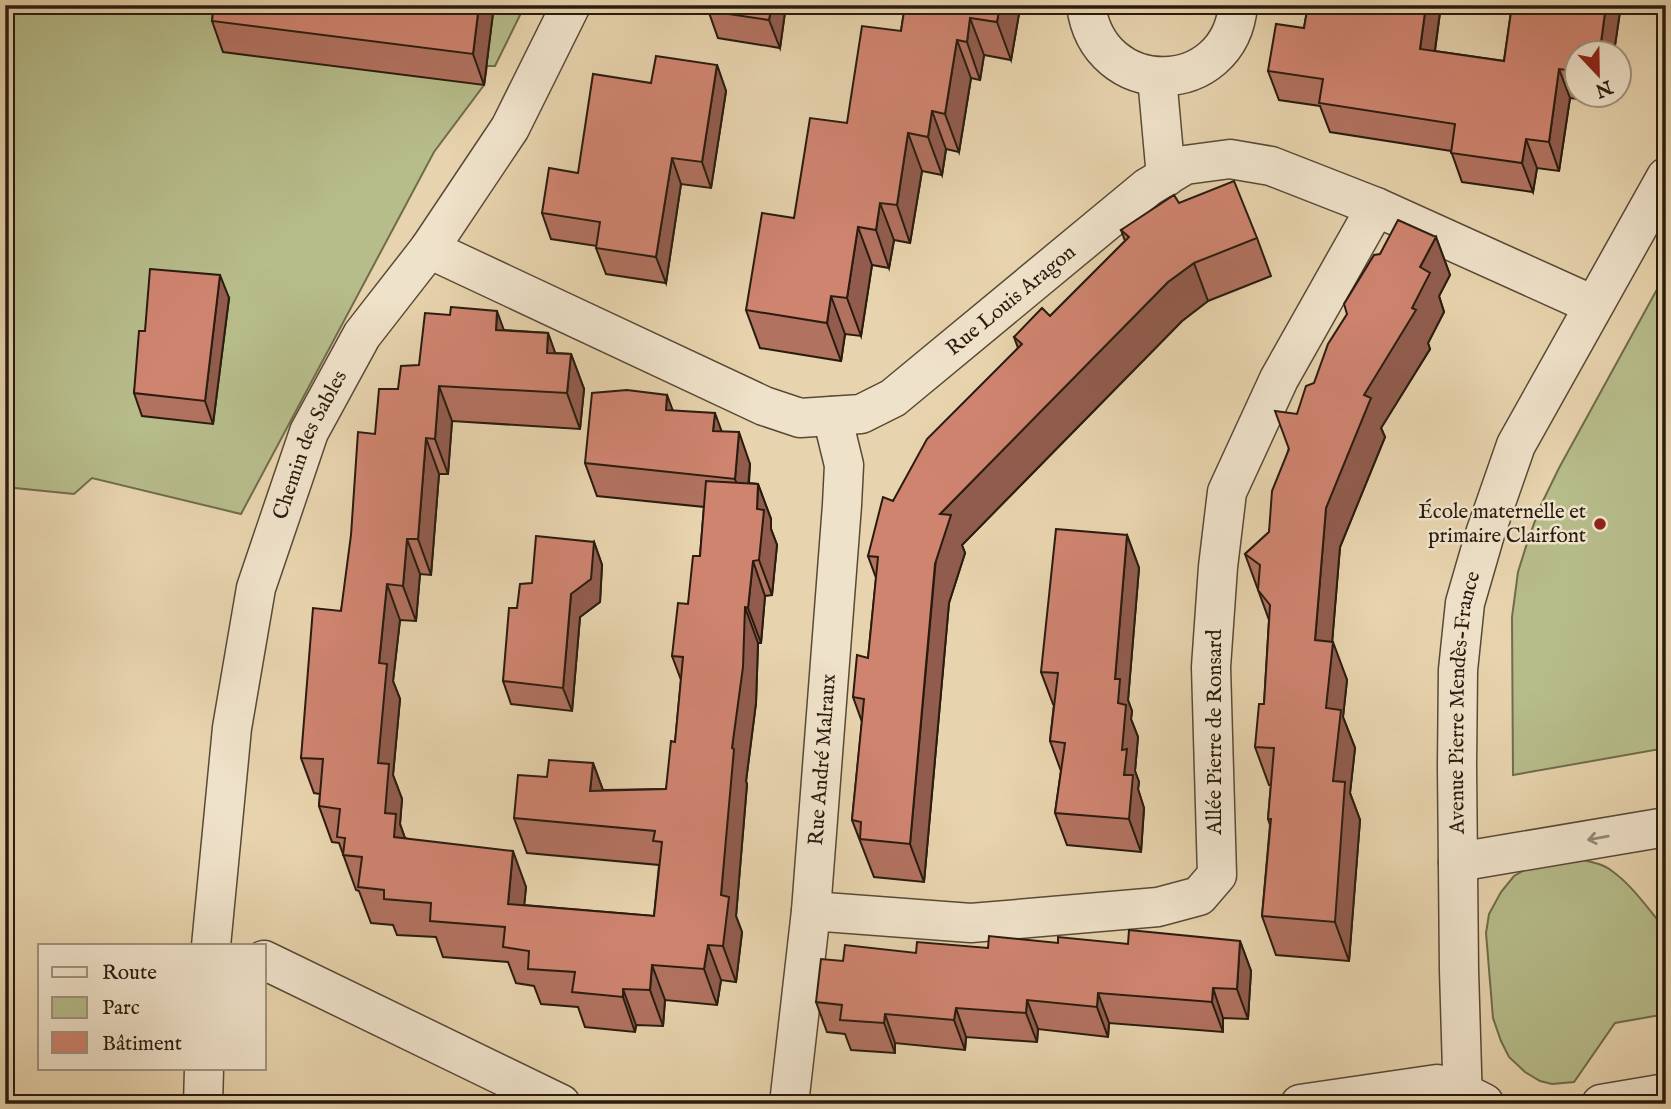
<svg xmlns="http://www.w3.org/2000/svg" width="1671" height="1109" font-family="'IM FELL English',serif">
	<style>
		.green { fill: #b6bc8a; stroke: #706c4c; stroke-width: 2 }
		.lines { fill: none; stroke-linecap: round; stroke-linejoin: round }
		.minor-casing { stroke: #584a36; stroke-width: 41 }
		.minor { stroke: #efe2ca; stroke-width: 38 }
		.wall { fill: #b27260; stroke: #291c0f; stroke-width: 2 }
		.shaded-wall { fill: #915c4e; stroke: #291c0f; stroke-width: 2 }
		.building { fill: #cf8470; stroke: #291c0f; stroke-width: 2 }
		.oneway { stroke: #968976 }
		.poi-dot { fill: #8f2418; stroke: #efe2ca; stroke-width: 2.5 }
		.labels { text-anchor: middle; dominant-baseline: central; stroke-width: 5; stroke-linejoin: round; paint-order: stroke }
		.street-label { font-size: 21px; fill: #291c0f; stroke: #efe2ca }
		.poi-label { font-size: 21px; fill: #291c0f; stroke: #efe2ca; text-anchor: end }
	</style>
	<rect width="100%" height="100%" fill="#e7d3ad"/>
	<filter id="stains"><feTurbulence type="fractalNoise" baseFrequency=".00286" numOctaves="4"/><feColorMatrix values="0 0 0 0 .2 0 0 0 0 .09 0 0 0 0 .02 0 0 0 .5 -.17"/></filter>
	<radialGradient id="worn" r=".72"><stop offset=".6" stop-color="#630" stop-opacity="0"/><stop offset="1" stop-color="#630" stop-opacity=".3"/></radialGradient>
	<path class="green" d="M5 5H525L495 66H487L484 85 434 152 241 514 92 478 74 494 5 487Z
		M1666 273V748L1513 775 1512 617 1518 572 1528 540 1540 507 1559 468Z
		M1575 858C1587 861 1602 863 1612 871 1633 886 1649 910 1666 930V1014L1615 1023 1574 1082 1552 1084 1540 1081 1525 1072 1509 1057 1501 1041 1493 1018 1486 933 1489 914 1501 892 1514 876 1533 865Z"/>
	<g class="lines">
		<defs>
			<g id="minor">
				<path d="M1086 5C1098 101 1230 99 1238 5"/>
				<path d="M1157 77 1166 177"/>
				<path id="s1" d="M429 249 764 406 800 418 861 414 893 398 1148 187 1185 165 1230 159 1271 166 1376 207 1593 305"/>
				<path d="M1458 862 1666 827"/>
				<path d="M811 911 971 923 1158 907 1199 896 1217 875 1211 667 1218 567 1227 492 1279 379 1376 207"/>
				<path id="s2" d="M211 946 232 728 256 588 309 432 362 335 429 249 510 128 571 5"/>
				<path d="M264 960 561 1104"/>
				<path d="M203 1104 204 1069"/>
				<path id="s3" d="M789 1104 811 911 842 505 844 465 832 416"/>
				<path d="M1300 1104 1437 1084 1464 1093 1484 1103"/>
				<path id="s4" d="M1463 1104 1459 970 1457 766 1458 670 1465 603 1485 534 1516 445 1666 177"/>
				<path d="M1601 1104 1666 1093"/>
			</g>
		</defs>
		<use href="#minor" class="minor-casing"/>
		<use href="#minor" class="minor"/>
	</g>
	<path class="wall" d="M214 5H494L484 85 223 52 212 21Z
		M672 5H786L780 48 718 38 708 10Z
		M905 5H1018L1020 8 1011 60 984 55 980 80 971 78 959 152 946 149 942 175 922 171 910 243 894 240 889 268 872 265 861 336 845 334 841 361 760 348 746 310 794 218 847 123 901 31Z
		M1308 5H1441L1435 51 1504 61 1512 5H1621L1614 52H1577V94H1587L1586 100 1570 98 1559 171 1537 168 1533 192 1462 182 1451 151 1330 132 1320 106 1279 100 1268 71 1304 28Z
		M717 65 726 91 711 188 681 184 666 283 606 274 596 248 597 246 551 239 542 213 578 173 651 83Z
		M1179 203 1257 238 1271 276 1208 301 1182 321 962 545 965 553 949 603 924 882 874 877 852 820 862 722 853 697 868 658 876 578 868 556 893 501 1018 348 1014 337 1050 316 1125 241 1121 230Z
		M1436 237 1450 275 1439 296 1444 312 1428 343 1430 349 1381 428 1385 437 1340 547 1332 642 1347 680 1343 717 1355 748 1350 793 1360 820 1349 961 1276 955 1262 916 1270 825 1268 819 1271 785H1269L1255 747 1264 704 1269 620 1245 554 1269 532 1297 414 1314 383Z
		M229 298 213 424 142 416 134 393 145 331Z
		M504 330 548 333 555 353 571 354 584 389 580 429 452 421 448 474H439L431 575 420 574 416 621 400 620 393 681 400 699 393 775 402 799 400 824 405 838 526 887 524 905 654 916 659 865 527 853 514 818 547 777 593 763 603 790 666 789 675 742 681 680 672 656 688 604 700 556 704 507 597 496 585 463 667 395 672 410 722 432 750 464 749 483 758 484 771 519V529L777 545 772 595 765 596 761 643H758L756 703 746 781 747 784 736 916 742 932 736 982 721 980 717 1005 665 1000 663 1026 636 1025 635 1032 585 1027 578 1007 541 1004 534 986 516 983 508 962 443 957 436 937 397 935 393 925 371 923 359 891 356 890 339 843 332 842 319 806 320 794 314 793 301 758 341 611 375 434 398 389 419 365Z
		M1127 535 1139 568 1128 700 1132 711 1131 719 1138 737 1135 771 1139 782 1138 789 1144 808 1141 852 1067 845 1055 813 1061 771 1050 741 1054 704H1053L1041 672Z
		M594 542 602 565 600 602 580 617 572 711 511 704 503 681 517 608Z
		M1240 941 1251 971 1248 1019 1223 1018V1032L1109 1023 1108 1037 1038 1029 1037 1042 966 1037 965 1050 895 1043V1053L851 1050 845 1034 827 1032 816 1002 843 961 916 953 1058 943 1128 944Z"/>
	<path class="shaded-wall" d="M479 5H494L484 85 473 54Z
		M772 5H786L780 48 769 20Z
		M1000 5H1018L1020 8 1011 60 997 22Z
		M1426 5H1441L1431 78 1420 49Z
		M1606 5H1621L1614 52H1601L1600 50Z
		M970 18 984 55 980 80 967 42Z
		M957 40 971 78 959 152 945 114Z
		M717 65 726 91 711 188 702 162Z
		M1559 69 1570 98 1559 171 1549 142Z
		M932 111 946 149 942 175 928 137Z
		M908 133 922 171 910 243 897 205Z
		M1526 139 1537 168 1533 192 1522 163Z
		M672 158 681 184 666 283 656 257Z
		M880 203 894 240 889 268 876 230Z
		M858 227 872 265 861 336 847 298Z
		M1436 237 1450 275 1439 296 1444 312 1428 343 1430 349 1381 428 1385 437 1340 547 1330 668 1333 642 1347 680 1343 717 1355 748 1350 793 1360 820 1349 961 1335 922 1333 781 1326 708 1315 640 1326 508 1364 395 1412 308 1420 267Z
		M1194 263 1208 301 1182 321 962 545 965 553 949 603 924 882 910 844 940 514 1168 282Z
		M220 275 229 298 213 424 205 401Z
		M831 296 845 334 841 361 827 323Z
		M497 311 510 347 496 330Z
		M548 333 561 369 547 353Z
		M571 354 584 389 580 429 567 393Z
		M439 386 452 421 448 474 435 439Z
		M667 395 679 427 666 410Z
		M715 413 727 446 713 431Z
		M739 432 750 464 746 511 735 479Z
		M426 438 439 474 431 575 418 539Z
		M758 484 771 519V529L777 545 772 595 759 560 757 509Z
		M1127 535 1139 568 1128 700 1132 711 1131 719 1138 737 1135 771 1139 782 1138 789 1144 808 1141 852 1129 819 1115 679Z
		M407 539 420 574 416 621 403 586Z
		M594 542 602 565 600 602 580 617 572 711 563 688 571 594Z
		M753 561 765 596 761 643 748 608Z
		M387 584 400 620 393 681 400 699 393 775 402 799 400 824 409 850 407 872 385 813 378 763 379 663Z
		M745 607 758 643 756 703 746 781 747 784 736 916 742 932 736 982 723 946 721 895 732 748Z
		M593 763 606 799 590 791Z
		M513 851 526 887 521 939 508 904Z
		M1240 941 1251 971 1248 1019 1237 989Z
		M708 945 721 980 717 1005 704 969Z
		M652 965 665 1000 663 1026 650 990Z
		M1213 988 1223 1018V1032L1212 1002Z
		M623 989 636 1025 635 1032 623 997Z
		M1098 993 1109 1023 1108 1037 1097 1007Z
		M1027 1000 1038 1029 1037 1042 1026 1013Z
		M956 1008 966 1037 965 1050 954 1020Z
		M885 1014 895 1043V1053L884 1023Z"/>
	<path class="building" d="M214 5H479L473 54 212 21Z
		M709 5H772L769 20 708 11Z
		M905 5H1000L997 22 970 18 967 42 957 40 945 114 932 111 928 137 908 133 897 205 880 203 876 230 858 227 847 298 831 296 827 323 746 310 762 213 794 218 810 118 847 123 862 26 901 31Z
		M1308 5H1426L1420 49 1504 61 1512 5H1606L1600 50 1579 47V52H1577L1576 71 1559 69 1549 142 1526 139 1522 163 1451 153 1455 124 1319 103 1323 79 1268 71 1276 24 1304 28Z
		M656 56 717 65 702 162 672 158 656 257 596 248 600 222 542 213 549 168 578 173 593 74 651 83Z
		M1234 181 1257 238 1194 263 1168 282 940 514 951 515 935 564 910 844 860 839 861 822 852 820 864 699 853 697 857 655 868 658 878 557 868 556 883 497 893 501 927 439 1022 344 1014 337 1042 308 1050 316 1129 237 1121 230 1174 195 1179 203Z
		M1398 220 1436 237 1420 267 1430 273 1412 308 1416 310 1364 395 1371 398 1326 508 1315 640 1333 642 1326 708 1341 710 1333 781 1345 782 1335 922 1262 916 1271 819H1268L1274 748 1255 747 1259 704H1264L1270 605 1258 590 1260 565 1245 554 1269 532 1272 491 1289 449 1275 411 1297 414 1306 386 1314 383 1328 344 1347 314 1344 304 1374 255 1380 254Z
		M150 269 220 275 205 401 134 393 139 331H145Z
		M451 307 497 311 496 330 548 333 547 353 571 354 567 393 439 386 435 439 426 438 418 539H407L403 586 387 584 379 663 387 664 378 763 389 764 385 813 396 814 394 837 513 851 508 904 654 916 662 842 653 841 655 831 514 818 518 775 547 777 549 760 593 763 590 791 666 789 671 741 675 742 683 657 672 656 678 603 688 604 693 556H700L706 481 758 484 757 509 764 510 759 560 753 561 748 608 745 607 743 667 732 748 734 749 721 895 729 897 723 946 708 945 704 969 652 965 650 990 623 989V997L572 992 575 972 528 969 529 951 503 947 505 927 430 921 431 903 384 899V890L358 887 362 857 343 855 345 838 337 837 340 809 319 806 323 759 301 758 313 608 341 611 351 535 358 432 375 434 379 389H398L401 366 419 365 425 313 450 315Z
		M627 390 667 395 666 410 715 413 713 431 739 432 735 479 585 463 592 393Z
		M1056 529 1127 535 1115 679H1120L1118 703 1126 705 1122 750 1127 749 1124 775H1133L1129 819 1055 813 1065 743 1050 741 1058 673 1041 672Z
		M536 536 594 542 591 579 571 594 563 688 503 681 509 608H517L520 584 532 583Z
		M1129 930 1240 941 1237 989 1213 988 1212 1002 1098 993 1097 1007 1027 1000 1026 1013 956 1008 954 1020 885 1014 884 1023 840 1020 842 1005 816 1002 821 959 843 961 845 945 916 953 917 942 988 948 989 936 1058 943V937L1128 944Z"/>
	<defs><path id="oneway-shaft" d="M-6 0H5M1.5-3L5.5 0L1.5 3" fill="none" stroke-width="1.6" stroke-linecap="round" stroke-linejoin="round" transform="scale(1.75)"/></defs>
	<use class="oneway" href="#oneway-shaft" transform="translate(1598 838) rotate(170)"/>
	<circle class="poi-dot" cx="1600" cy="524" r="7"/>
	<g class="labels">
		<g class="street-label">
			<text stroke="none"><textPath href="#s1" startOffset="658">Rue Louis Aragon</textPath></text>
			<text stroke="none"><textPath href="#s2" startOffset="514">Chemin des Sables</textPath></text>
			<text stroke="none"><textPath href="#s4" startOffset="402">Avenue Pierre Mendès-France</textPath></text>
			<text transform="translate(1215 732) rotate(-90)">Allée Pierre de Ronsard</text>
			<text stroke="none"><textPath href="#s3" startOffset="346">Rue André Malraux</textPath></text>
		</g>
		<g class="poi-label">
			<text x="1586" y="512">École maternelle et<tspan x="1586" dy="24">primaire Clairfont</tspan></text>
		</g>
	</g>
	<rect width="1671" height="1109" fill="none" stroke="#e7d3ad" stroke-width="28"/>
	<rect x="7" y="7" width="1657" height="1095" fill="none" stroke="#291c0f" stroke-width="3.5"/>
	<rect x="14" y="14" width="1643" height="1081" fill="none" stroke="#291c0f" stroke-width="2"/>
	<rect x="38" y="944" width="228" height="126" fill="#efe2ca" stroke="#a0937f" stroke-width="2"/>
	<rect x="52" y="967" width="35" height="10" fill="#efe2ca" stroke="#a0937f" stroke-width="2"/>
	<text x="102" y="979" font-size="21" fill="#291c0f">Route</text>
	<rect x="52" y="997" width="35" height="21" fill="#b6bc8a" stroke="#a0937f" stroke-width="2"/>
	<text x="102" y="1014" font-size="21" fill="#291c0f">Parc</text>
	<rect x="52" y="1032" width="35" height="21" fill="#cf8470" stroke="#a0937f" stroke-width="2"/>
	<text x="102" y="1050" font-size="21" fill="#291c0f">Bâtiment</text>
	<g transform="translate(1598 74) rotate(158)"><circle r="33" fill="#efe2ca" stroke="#a0937f" stroke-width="2"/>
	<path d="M0-5L12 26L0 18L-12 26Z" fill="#8f2418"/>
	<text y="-10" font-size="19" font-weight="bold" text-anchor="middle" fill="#291c0f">N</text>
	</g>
	<rect width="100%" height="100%" filter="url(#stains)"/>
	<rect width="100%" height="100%" fill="url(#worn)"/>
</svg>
